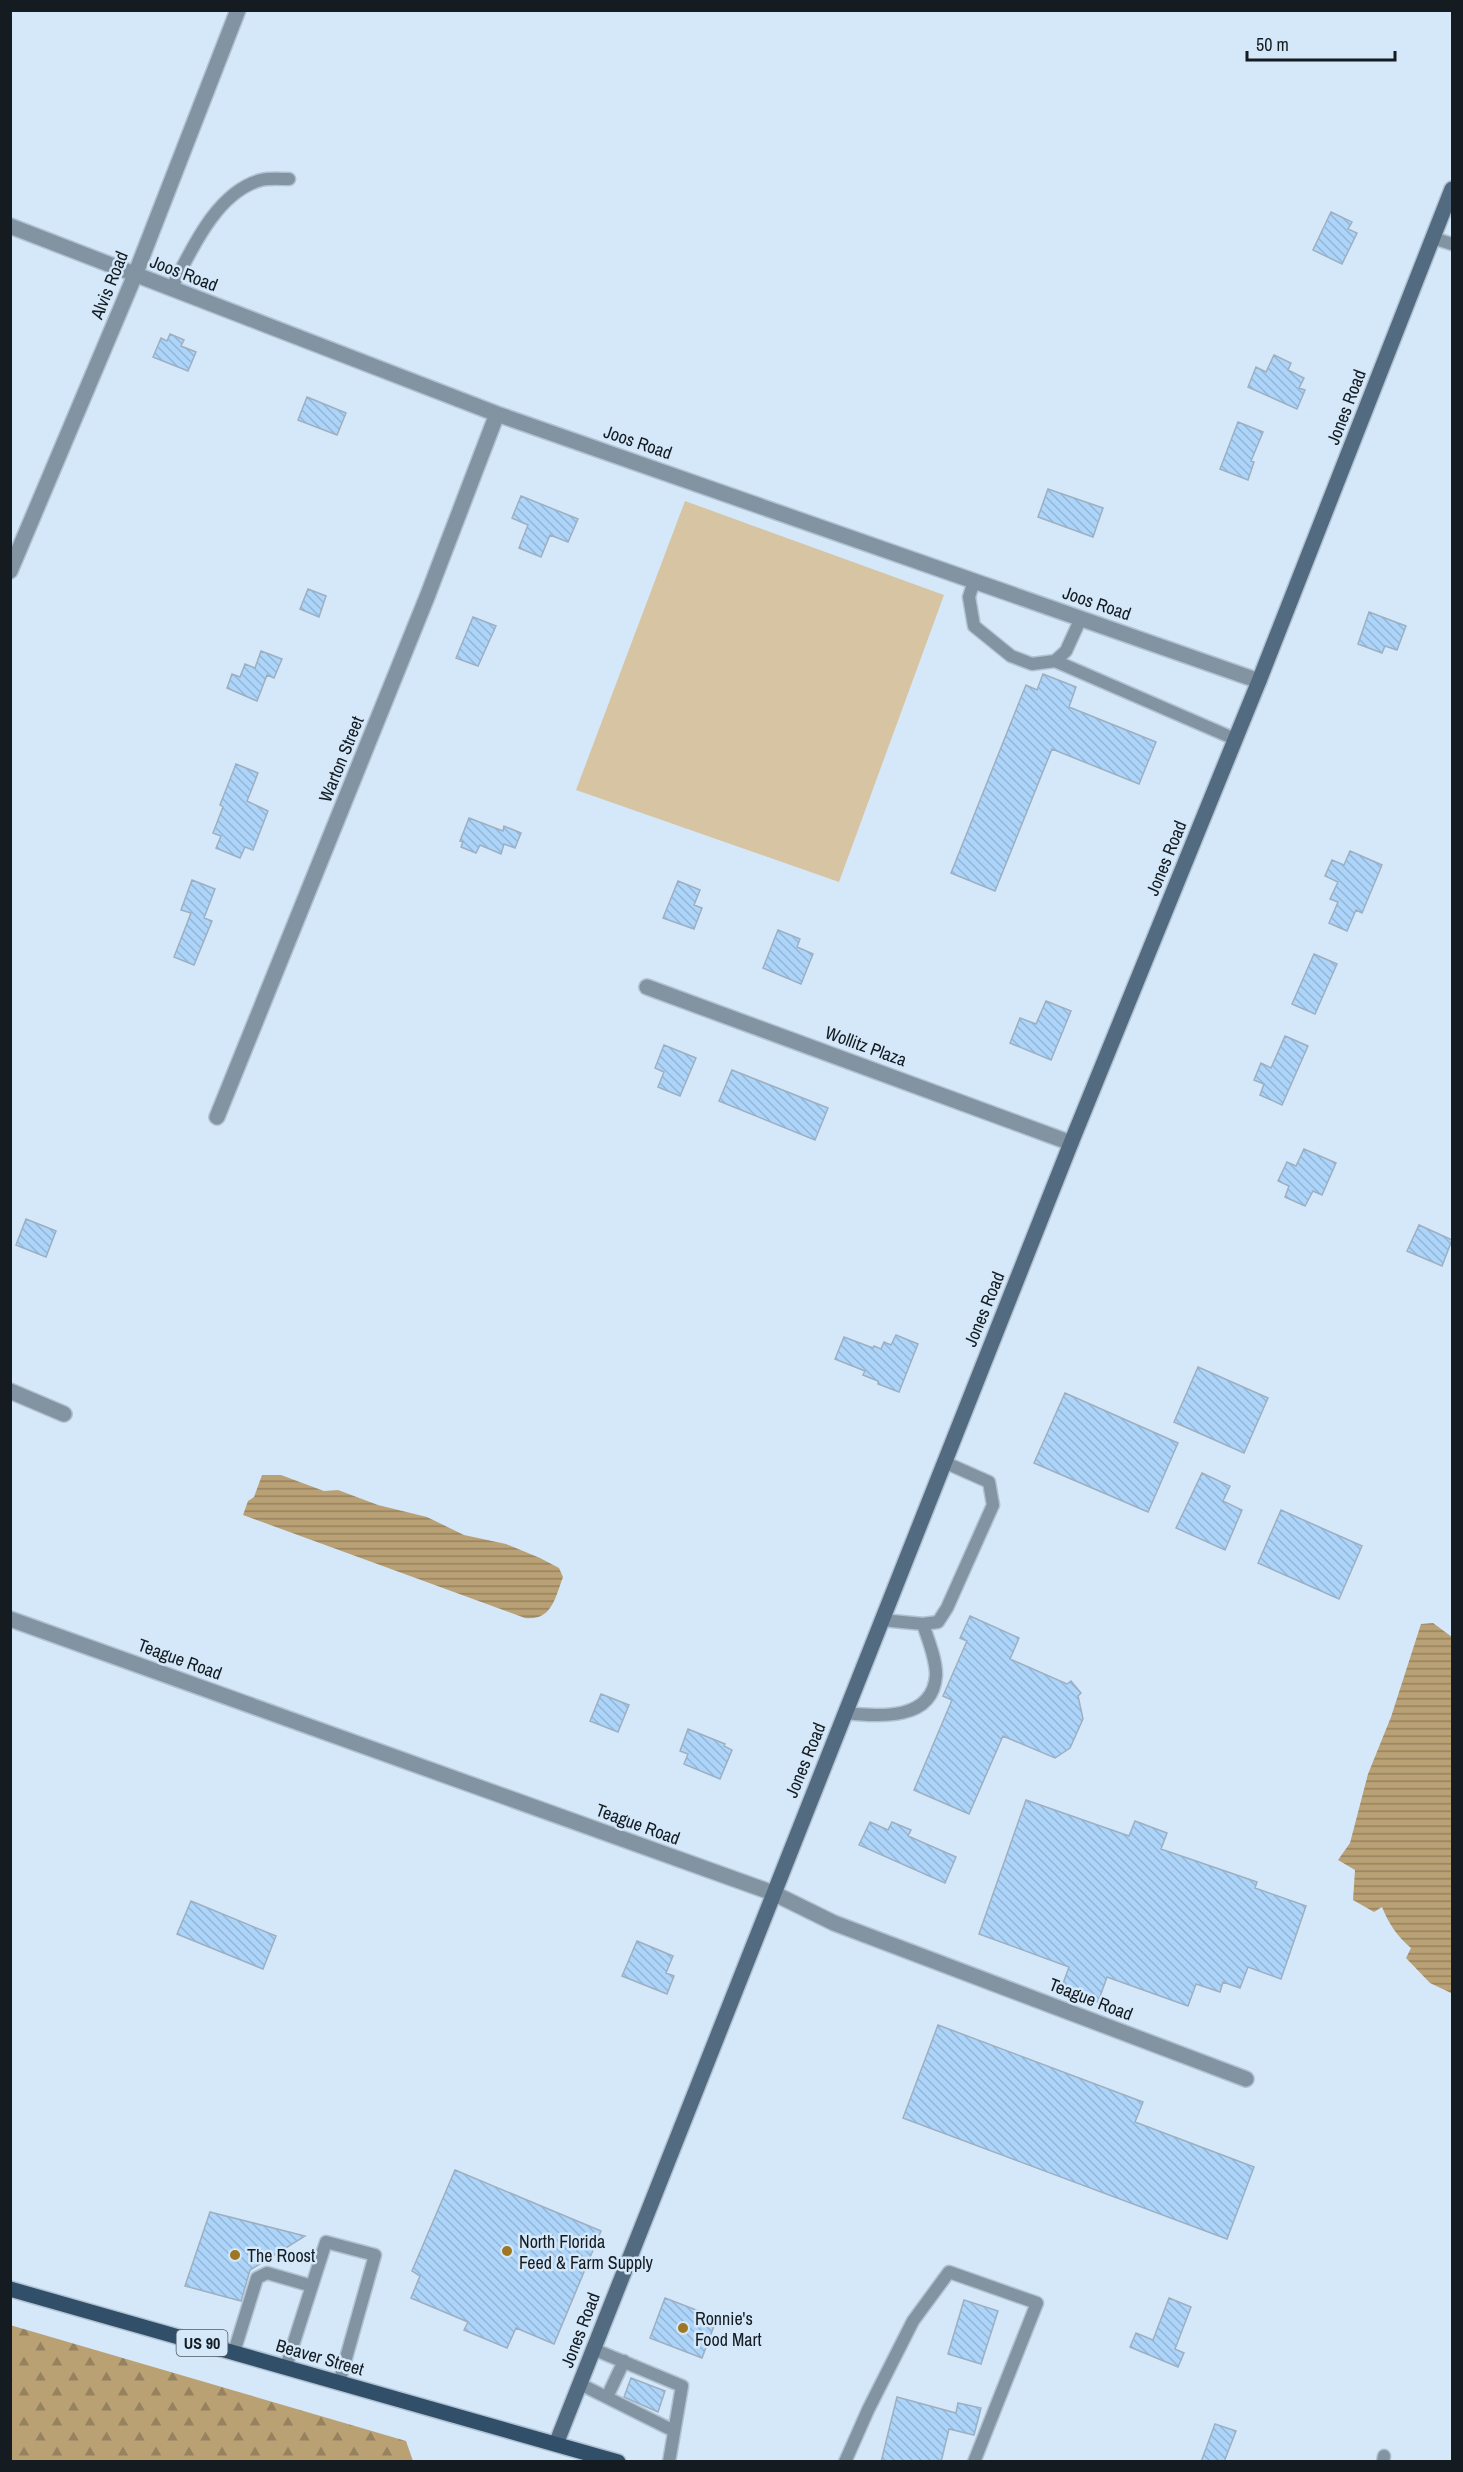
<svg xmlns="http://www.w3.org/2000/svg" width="1463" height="2472" font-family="'Archivo Narrow',sans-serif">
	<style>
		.forest { fill: url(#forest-firs) }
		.pitch { fill: #d7c4a2 }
		.water { fill: url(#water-rules) }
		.building { fill: url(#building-back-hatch); stroke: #9dafc0; stroke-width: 1.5 }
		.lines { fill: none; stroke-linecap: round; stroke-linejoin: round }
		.lane-casing { stroke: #b1c3d3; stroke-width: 15 }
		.street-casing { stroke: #b1c3d3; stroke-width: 18 }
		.secondary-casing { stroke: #b1c3d3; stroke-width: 18 }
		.primary-casing { stroke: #b1c3d3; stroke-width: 18 }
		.lane { stroke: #8293a2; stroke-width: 12 }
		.street { stroke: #8293a2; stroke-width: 15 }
		.secondary { stroke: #536b81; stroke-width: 15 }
		.primary { stroke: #314f69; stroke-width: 15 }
		.poi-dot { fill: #9e7724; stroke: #d4e8fa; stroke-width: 2 }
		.labels { text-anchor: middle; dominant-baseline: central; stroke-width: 5; stroke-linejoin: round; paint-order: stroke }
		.shield { fill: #d4e8fa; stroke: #4e5862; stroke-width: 1.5 }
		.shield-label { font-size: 16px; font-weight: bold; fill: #141b21 }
		.street-label { font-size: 18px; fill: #141b21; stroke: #d4e8fa }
		.poi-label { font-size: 18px; fill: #141b21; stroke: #d4e8fa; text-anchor: start }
	</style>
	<defs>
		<pattern id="forest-firs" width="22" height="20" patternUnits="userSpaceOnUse" patternTransform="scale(1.5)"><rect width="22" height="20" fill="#baa174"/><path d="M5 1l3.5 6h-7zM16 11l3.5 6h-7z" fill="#96825f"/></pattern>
		<pattern id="water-rules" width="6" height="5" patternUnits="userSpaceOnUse" patternTransform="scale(1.5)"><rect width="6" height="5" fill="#baa175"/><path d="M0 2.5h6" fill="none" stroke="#968260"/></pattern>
		<pattern id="building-back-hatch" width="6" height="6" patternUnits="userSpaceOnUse" patternTransform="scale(1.5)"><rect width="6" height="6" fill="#add5fa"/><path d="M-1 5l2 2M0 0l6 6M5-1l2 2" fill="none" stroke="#94b6d6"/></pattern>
	</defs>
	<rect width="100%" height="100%" fill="#d4e8fa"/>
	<path class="forest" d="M10 2325 406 2441 413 2461H11Z"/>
	<path class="pitch" d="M685 501 944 595 839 882 576 790Z"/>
	<path class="water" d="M262 1475H281L324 1491 338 1490 378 1505 427 1517 464 1535 506 1544 540 1558 559 1568 563 1577C555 1598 552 1621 525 1618L243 1515 248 1501 254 1497Z
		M1433 1623 1452 1637 1451 1993 1430 1983 1406 1958 1411 1948C1397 1936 1389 1924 1382 1907L1374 1912 1353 1900 1355 1870 1338 1860 1350 1843 1368 1774 1391 1717 1421 1624Z"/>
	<path class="building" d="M1331 212 1352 222 1348 229 1357 233 1342 264 1313 250Z
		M170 334 184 340 181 346 196 352 188 371 153 357 161 338 167 341Z
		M1274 355 1291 363 1288 370 1304 378 1299 388 1305 390 1297 409 1248 387 1256 367 1266 372Z
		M307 397 346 413 337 435 298 420Z
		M1238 422 1263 432 1251 461 1254 462 1248 480 1220 469Z
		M1048 489 1103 508 1093 537 1038 517Z
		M521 496 578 519 568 542 550 535 541 557 519 548 528 525 512 518Z
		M308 589 326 596 319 617 300 609Z
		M1369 612 1406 626 1397 650 1385 646 1382 653 1358 644Z
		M473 617 496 626 478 666 456 658Z
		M261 651 282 659 274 678 267 675 257 701 227 688 232 674 240 677 245 664 255 668Z
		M1043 674 1076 687 1069 707 1156 742 1139 784 1052 749 995 891 951 873 1026 685 1037 690Z
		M236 764 258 773 247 801 268 811 253 850 245 847 240 858 216 848 221 836 213 833 223 807 220 805Z
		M469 818 503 831 504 826 521 833 515 848 504 844 501 854 480 845 476 853 461 847 463 842 460 841Z
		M1350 851 1382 865 1362 913 1356 910 1347 931 1329 923 1338 902 1330 899 1338 882 1325 876 1332 860 1344 865Z
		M192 880 215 889 204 918 212 921 194 965 174 957 191 913 181 910Z
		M678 881 700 890 694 905 702 908 694 929 663 918Z
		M778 930 800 939 797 947 813 954 801 984 763 968Z
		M1314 954 1337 964 1315 1014 1292 1004Z
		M1046 1001 1071 1011 1051 1060 1010 1043 1020 1018 1036 1024Z
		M1285 1036 1308 1046 1282 1105 1260 1095 1264 1084 1254 1080 1261 1063 1271 1068Z
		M664 1045 696 1058 680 1096 658 1087 664 1072 655 1068Z
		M732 1070 828 1108 815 1140 719 1101Z
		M1304 1149 1336 1163 1322 1195 1313 1191 1305 1206 1285 1197 1289 1186 1278 1181 1287 1162 1296 1166Z
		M26 1219 56 1231 46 1257 16 1245Z
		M1419 1225 1452 1240 1442 1266 1407 1251Z
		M896 1335 918 1344 899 1392 878 1384V1381L863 1375 865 1371 835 1359 844 1337 873 1348 874 1346 881 1349 884 1342 891 1345Z
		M1198 1367 1268 1398 1244 1453 1174 1422Z
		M1065 1393 1178 1443 1148 1512 1034 1463Z
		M1202 1473 1230 1486 1223 1501 1242 1510 1225 1550 1176 1528Z
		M1281 1510 1362 1546 1339 1599 1258 1563Z
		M970 1616 1019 1638 1010 1659 1067 1684 1071 1681 1081 1693 1078 1696 1083 1719 1070 1748 1055 1758 1003 1736 969 1814 914 1790 952 1700 943 1696 967 1641 960 1638Z
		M601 1694 629 1705 618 1732 590 1721Z
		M688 1729 725 1744 724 1746 732 1750 720 1779 684 1764 688 1754 680 1751Z
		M1026 1800 1129 1836 1135 1821 1167 1833 1161 1849 1257 1882 1255 1888 1306 1906 1281 1979 1248 1967 1240 1988 1223 1982 1220 1992 1196 1984 1188 2006 1107 1977 1098 2002 1061 1989 1069 1967 979 1934Z
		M870 1822 888 1830 892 1822 911 1830 908 1836 956 1857 945 1883 859 1845Z
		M191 1901 276 1936 263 1969 177 1934Z
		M637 1941 673 1956 666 1973 674 1976 667 1994 622 1976Z
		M938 2025 1143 2102 1135 2122 1254 2167 1227 2239 903 2118Z
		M455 2170 601 2231 554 2344 516 2328 507 2348 464 2330 468 2322 411 2298 420 2276 412 2271Z
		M210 2212 305 2236 250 2270 241 2301 185 2286Z
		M665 2298 717 2318 702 2358 650 2338Z
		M1169 2298 1191 2307 1175 2349 1184 2353 1178 2367 1130 2347 1136 2333 1153 2340Z
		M964 2300 998 2311 981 2364 948 2354Z
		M631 2378 665 2391 658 2412 624 2397Z
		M897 2397 956 2413 958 2403 981 2408 974 2435 949 2429 941 2462H881Z
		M1215 2424 1236 2431 1224 2462H1201Z"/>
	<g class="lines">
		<defs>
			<path id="lane" d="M1433 238 1452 244
				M171 289C191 251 216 192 261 180 270 178 280 179 289 179
				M974 581 969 597 974 626 1011 656 1032 664 1055 661 1066 651 1081 618
				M1055 661 1235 739
				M882 1620 923 1624 938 1622 947 1608 993 1505 989 1482 944 1462
				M845 1713C878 1716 933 1722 936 1675 936 1658 928 1640 923 1624
				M593 2349 682 2386 669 2462
				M234 2352 257 2278 267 2273 312 2286
				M286 2367 326 2242 375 2255 339 2383
				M580 2384 674 2431
				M607 2397 624 2361
				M845 2462 868 2410 913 2321 949 2272 1037 2303 974 2462
				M1383 2462 1384 2456"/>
			<path id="street" d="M10 226 497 414 1259 681
				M10 571 135 275 238 10
				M647 987 1071 1143
				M217 1117 427 597 497 414
				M10 1391 64 1414
				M10 1619 773 1893 834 1923 1246 2079"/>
			<path id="secondary" d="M556 2444 1071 1143 1259 681 1452 189"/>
			<path id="primary" d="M10 2289 618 2462"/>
		</defs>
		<use href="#lane" class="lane-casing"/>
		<use href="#street" class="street-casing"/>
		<use href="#secondary" class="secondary-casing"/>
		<use href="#primary" class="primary-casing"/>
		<use href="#lane" class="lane"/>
		<use href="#street" class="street"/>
		<use href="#secondary" class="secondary"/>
		<use href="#primary" class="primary"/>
	</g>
	<g class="poi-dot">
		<circle cx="507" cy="2251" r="6"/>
		<circle cx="235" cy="2255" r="6"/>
		<circle cx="683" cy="2328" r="6"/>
	</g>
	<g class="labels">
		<rect class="shield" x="176.5" y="2330" width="51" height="26" rx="4.5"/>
		<g class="shield-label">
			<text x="202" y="2343">US 90</text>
		</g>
		<g class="street-label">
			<text transform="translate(184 273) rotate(21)">Joos Road</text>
			<text transform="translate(109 285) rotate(-68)">Alvis Road</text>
			<text transform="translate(1346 407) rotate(-69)">Jones Road</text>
			<text transform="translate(638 442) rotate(19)">Joos Road</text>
			<text transform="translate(1097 603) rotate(19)">Joos Road</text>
			<text transform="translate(341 759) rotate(-68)">Warton Street</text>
			<text transform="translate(1166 858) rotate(-68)">Jones Road</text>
			<text transform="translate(866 1046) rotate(20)">Wollitz Plaza</text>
			<text transform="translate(984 1309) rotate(-68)">Jones Road</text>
			<text transform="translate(180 1659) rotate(20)">Teague Road</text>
			<text transform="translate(805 1760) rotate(-68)">Jones Road</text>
			<text transform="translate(638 1824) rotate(20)">Teague Road</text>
			<text transform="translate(1091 1999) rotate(21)">Teague Road</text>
			<text transform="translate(580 2330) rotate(-69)">Jones Road</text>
			<text transform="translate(320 2357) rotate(16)">Beaver Street</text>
		</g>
		<g class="poi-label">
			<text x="519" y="2241">North Florida<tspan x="519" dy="21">Feed &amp; Farm Supply</tspan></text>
			<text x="247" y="2255">The Roost</text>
			<text x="695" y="2318">Ronnie's<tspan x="695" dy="21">Food Mart</tspan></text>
		</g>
	</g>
	<rect width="1463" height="2472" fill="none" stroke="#141b21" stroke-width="24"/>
	<path d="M1247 51v9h148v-9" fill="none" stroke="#141b21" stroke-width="3"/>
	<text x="1256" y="51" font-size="18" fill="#141b21" stroke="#d4e8fa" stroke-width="4.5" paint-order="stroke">50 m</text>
</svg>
